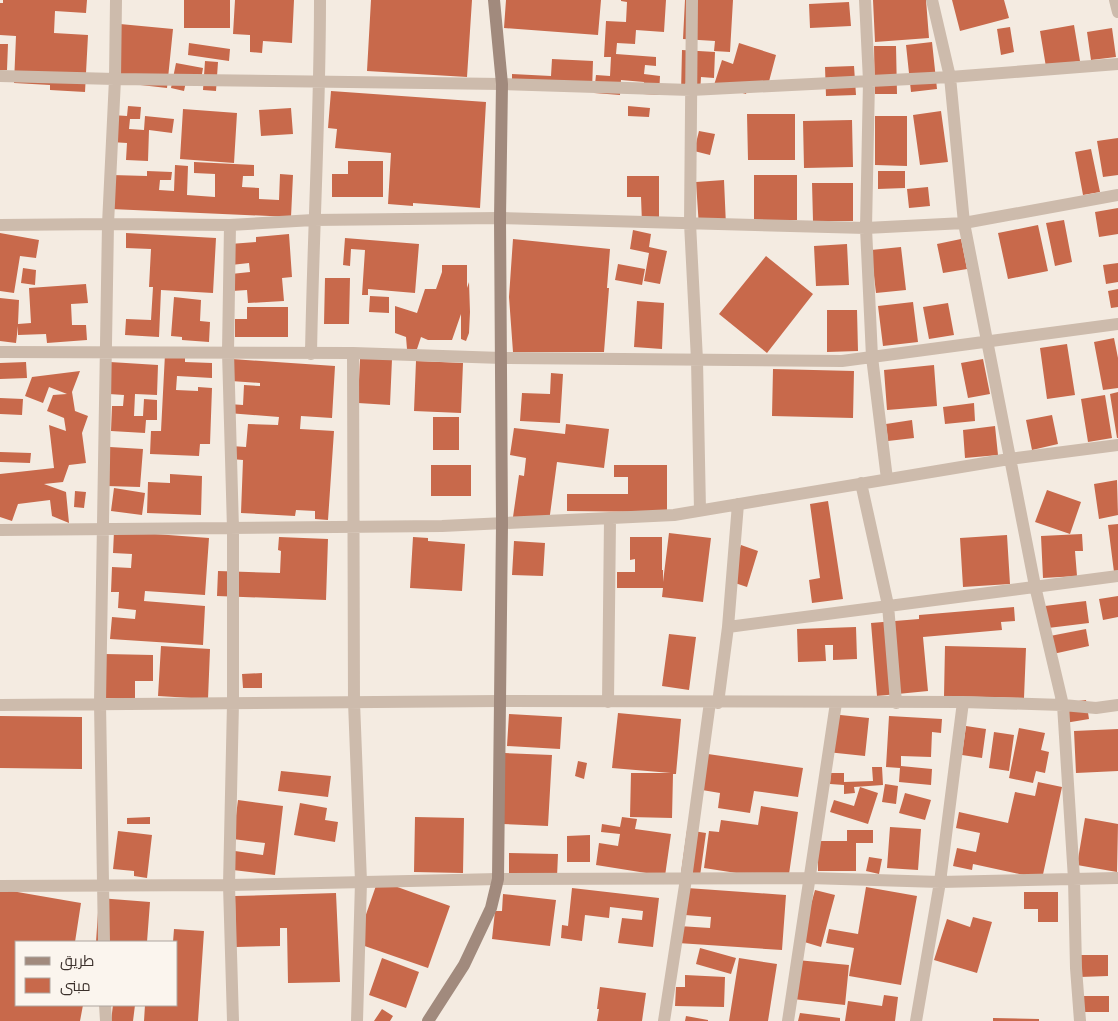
<svg xmlns="http://www.w3.org/2000/svg" width="1118" height="1021" font-family="'Open Sans',Cairo,sans-serif">
	<style>
		.building { fill: #c8694b }
		.lines { fill: none; stroke-linecap: round; stroke-linejoin: round }
		.street { stroke: #cdbbac; stroke-width: 12 }
		.secondary { stroke: #a18a7d; stroke-width: 12 }
	</style>
	<rect width="100%" height="100%" fill="#f4ebe1"/>
	<path class="building" d="M3 0H87L86 13 55 11 54 33 88 35 85 92 50 90V85L14 83 16 36 0 35V3H3Z
		M184 0H230V28H184Z
		M235 0H294L292 43 263 41 262 53 250 52V35L233 34Z
		M371 0H472L467 77 367 71Z
		M506 0H601L598 35 504 28Z
		M621 0H666L664 32 636 30 635 44 617 43 616 54 656 57V66L645 65 644 74 660 76 659 95 643 94 644 82 621 80 620 95 594 93 596 75 610 76 611 57H604L606 21 626 22 627 2 621 1Z
		M685 0H733L730 52 714 51 715 41 683 39Z
		M873 0H926L929 38 875 42Z
		M952 0H1004L1009 18 960 31Z
		M849 2 851 26 810 28 809 4Z
		M120 24 173 29 167 88 114 82Z
		M1074 25 1080 61 1046 67 1040 31Z
		M1010 27 1014 52 1001 55 997 29Z
		M1112 28 1116 57 1091 60 1087 32Z
		M932 42 937 89 911 92 906 45Z
		M189 43 230 49 229 61 188 55Z
		M739 43 776 55 767 89 749 84 746 94 714 85 722 60 733 64Z
		M0 44H8L7 70H0Z
		M874 46H896L897 94H875Z
		M682 50 715 52 714 78 701 77 700 94 681 93Z
		M552 59 593 61 592 91 512 86V74L551 76Z
		M205 61 218 62 216 91 203 90Z
		M176 63 203 68 201 80 187 77 184 91 171 88Z
		M854 66 856 95 826 96 825 67Z
		M331 91 486 102 480 208 413 203V206L388 204 391 153 335 148 337 129 328 128Z
		M128 106 141 107 140 119H130L129 129 144 130 145 116 174 119 172 133 149 130 148 161 126 160 127 143 111 142 112 115 127 116Z
		M628 106 650 108 649 117 628 116Z
		M291 108 293 134 261 136 259 110Z
		M183 109 237 113 234 163 180 159Z
		M941 111 948 162 920 165 913 115Z
		M747 114H795V160H748Z
		M875 116H907V166L875 165Z
		M852 120 853 167 804 168 803 121Z
		M699 131 715 134 710 155 694 151Z
		M1118 138V175L1103 177 1097 141Z
		M1091 149 1100 192 1083 195 1075 152Z
		M348 161H383V197H332V174H348Z
		M194 162 254 165V176H243L242 187 259 188V199L279 200 280 174 293 175 291 217 111 209 112 175 147 176V171L172 172 171 180H160L159 190 174 191 175 165 188 166 187 195 215 197V174L194 173Z
		M878 171H905V188L878 189Z
		M754 175H797V220H754Z
		M627 176H659V223H642L641 197H627Z
		M724 180 726 226 699 227 696 182Z
		M812 183H853V221H813Z
		M928 187 930 206 909 208 907 189Z
		M1118 208V234L1099 237 1095 212Z
		M1064 220 1072 262 1055 266 1046 223Z
		M1038 225 1048 271 1008 279 998 233Z
		M633 230 651 234 649 247 667 251 660 284 644 281 649 253 630 249Z
		M0 233 39 240 36 258 20 256 14 293 0 291Z
		M126 233 216 238 213 293 161 290 159 337 125 335 126 319 151 320 153 287H149L151 249 126 248Z
		M289 234 292 277 282 278 284 301 248 303 247 290 232 291 231 274 250 272 249 263 231 265 230 244 256 242V237Z
		M345 238 419 244 415 293 368 289V295H362L365 250 351 249 350 266 343 265Z
		M513 239 610 249 607 288H609L604 352H513L509 297Z
		M961 239 967 269 943 273 937 244Z
		M847 244 849 285 816 286 814 246Z
		M901 247 906 290 876 293 871 250Z
		M766 256 813 294 767 353 719 314Z
		M1118 263V282L1106 284 1103 265Z
		M618 264 645 269 642 285 615 280Z
		M442 265H467V288L469 282 470 312 469 333 466 341 461 339V314L452 340H428L421 337 417 349H407L406 337 395 333V306L417 313 425 289H436L442 272Z
		M23 268 36 270 35 285 21 283Z
		M325 278H350L349 324H324Z
		M86 284 88 303 71 304 72 325H86L87 340 47 343 46 334 18 335V326L16 343 0 341V298L19 300 18 324 31 323 29 288Z
		M1118 289V307L1111 308 1108 291Z
		M370 296 389 297V313L369 312Z
		M174 297 201 300 200 321 210 322 209 342 182 340V337L171 336Z
		M637 301 664 303 662 349 634 347Z
		M913 302 918 342 883 346 878 306Z
		M948 303 954 335 929 339 923 307Z
		M247 307H288V337H235V319H247Z
		M827 310H857L858 351 827 352Z
		M1114 338 1118 358V388L1103 390 1094 342Z
		M1067 344 1075 395 1047 399 1040 348Z
		M165 354 185 355V362L212 363V378L177 376 176 390 198 391V387L212 388 210 444H200L199 456 150 454 151 431H161Z
		M360 358 392 359 390 405 358 403Z
		M232 359 335 366 332 418 301 416 300 429 334 431 328 520 315 519V511L296 510 295 516 241 513 243 460 231 459V446L246 447 248 424 278 425 279 417 228 413 229 404 243 405 244 385 260 386V383L231 381Z
		M983 359 990 394 968 398 961 363Z
		M416 361 463 363 461 413 414 411Z
		M26 362 27 378 0 379V363Z
		M110 362 158 365 157 395 135 394 134 416H143L144 399 157 400V420H146L145 433 111 431 112 406H123L124 395 109 394Z
		M934 365 937 406 887 410 884 370Z
		M773 369 854 371 853 418 772 416Z
		M80 371 72 392 75 411 88 416 82 433 86 463 69 465 63 482 44 484 66 492 69 523 52 516 50 500 18 504 12 521 0 517V474L54 468 49 425 66 431 64 418 47 411 53 395 67 394 49 387 43 403 25 396 32 377Z
		M551 373 563 374 560 423 520 421 522 393 550 394Z
		M1118 392V438H1117L1110 394Z
		M1105 395 1112 438 1088 442 1081 399Z
		M0 398 23 399 22 415 0 414Z
		M974 403 975 421 945 424 943 407Z
		M1052 415 1058 444 1032 450 1026 420Z
		M433 417H459V450H433Z
		M912 420 914 438 888 441 886 424Z
		M566 424 609 429 604 468 557 462 549 522 513 517 519 475 524 476 526 458 510 455 514 428 565 434Z
		M995 426 998 455 965 458 963 430Z
		M110 447 143 449 140 487 107 486Z
		M0 452 31 453 30 463 0 462Z
		M431 465H471V496H431Z
		M614 465H667V512L567 511V494H628V477H614Z
		M170 474 202 476 201 515 147 513 148 482 170 483Z
		M1117 480 1118 515 1099 519 1094 484Z
		M114 488 145 493 142 515 111 511Z
		M1047 490 1081 502 1070 534 1035 522Z
		M75 491 86 492 84 508 74 507Z
		M828 501 843 599 812 603 809 580 820 578 810 504Z
		M1118 524V571L1114 572 1108 525Z
		M114 531 209 538 205 595 145 591 144 601 205 606 203 645 110 639 112 617 135 619 136 610 118 608 119 592H111L112 567 131 568 132 554 113 553Z
		M669 533 711 538 703 602 662 597 663 588H617V572H635V559L630 560V537H662V570H663V582Z
		M1082 534 1083 551H1075L1077 576 1043 578 1041 536Z
		M1007 535 1010 584 963 587 960 538Z
		M279 537 328 539 326 600 217 596 218 571 280 573 281 551 278 550Z
		M413 537 428 538V541L465 544 462 591 410 588Z
		M514 541 545 543 543 576 512 575Z
		M741 545 758 551 747 587 729 581Z
		M1118 596V617L1103 620 1099 599Z
		M1086 601 1089 623 1048 628 1045 606Z
		M1014 607 1015 621 1001 622 1002 630 923 637 928 691 877 696 871 623 919 619V615Z
		M856 627 857 659 833 660V645H825L826 661 798 662 797 629Z
		M1086 629 1089 646 1053 654 1050 636Z
		M669 634 696 637 689 690 662 686Z
		M161 646 210 649 208 699 158 696Z
		M945 646 1026 648 1024 698 944 696Z
		M105 654 153 655V681H135V699L105 698Z
		M262 673V688H243L242 674Z
		M1086 700 1089 719 1065 723 1063 703Z
		M618 713 681 719 676 774H673L672 818 630 817 631 773H671L612 768Z
		M509 714 562 717 560 749 507 746Z
		M831 714 869 718 865 756 827 752Z
		M0 716 82 717V769L0 768Z
		M889 716 942 719 941 733 932 732 931 757 901 756V766L932 769 931 785 899 782 900 768 886 767Z
		M966 726 986 729 982 758 962 755Z
		M1019 728 1045 733 1041 750 1049 752 1045 773 1036 771 1033 783 1009 778Z
		M1118 729V771L1076 773 1074 731Z
		M994 732 1014 735 1009 771 989 768Z
		M505 753 552 755 548 826 502 824Z
		M708 754 803 768 798 797 754 791 750 813 718 808 720 793 702 790Z
		M578 761 587 763 584 779 575 776Z
		M872 767H882L883 785 854 787 855 793 844 794V785L830 784 831 773H844V782L873 781Z
		M281 771 331 776 328 797 278 791Z
		M1038 782 1062 787 1042 879 973 864 972 870 953 866 957 848 976 852 980 833 956 828 959 812 1008 823 1015 792 1035 796Z
		M885 784 898 786 896 804 882 802Z
		M860 787 878 793 868 824 830 812 834 800 854 806Z
		M905 793 931 800 925 820 899 813Z
		M238 800 283 806 275 875 233 870 235 851 263 855 265 843 233 839Z
		M300 803 327 808 325 820 338 822 335 842 294 835Z
		M761 806 798 812 788 881 704 868 709 831 719 832 721 820 758 825Z
		M150 817V824H127V818Z
		M415 817 464 818 463 873 414 872Z
		M622 817 637 819 635 829 671 834 665 876 596 865 599 843 618 846 620 834 601 832 602 824 620 827Z
		M1085 818 1118 824 1117 872 1077 865Z
		M890 827 921 829 918 870 887 868Z
		M687 830 706 833 700 876 681 873Z
		M847 830H873V843H856V871H818V841H847Z
		M118 831 152 835 147 878 134 876V871L113 869Z
		M590 835V862H567V836Z
		M509 853 558 854 557 877 509 875Z
		M869 857 882 859 879 874 866 871Z
		M378 880 450 906 428 968 356 943Z
		M866 887 917 896 901 985 849 976 854 948 826 943 829 929 858 934Z
		M572 888 659 898 653 947 618 943 622 918 642 920 643 911 610 907 609 918 585 915 582 941 561 938 562 925 568 926Z
		M687 888 786 895 782 950 678 943 679 926 710 928 711 917 685 915Z
		M0 889 81 903 75 942H16V1005H83L80 1021H0Z
		M815 890 835 895 821 947 801 941Z
		M1024 892H1058V922H1038V909H1024Z
		M336 893 340 982 288 983 287 928H280V946L236 947 235 896Z
		M503 894 556 900 550 946 492 939 495 911H502Z
		M99 898 150 902 147 942H96Z
		M973 917 992 922 977 973 934 960 947 919 970 927Z
		M174 929 204 931 198 1021H144L145 1005H176V942H173Z
		M700 948 736 958 731 974 696 964Z
		M1079 955H1108V976L1080 977Z
		M382 958 419 972 406 1008 369 995Z
		M739 958 777 964 768 1021H729Z
		M797 960 849 965 845 1005 793 999Z
		M685 975 725 977 724 1007 675 1006 676 987H685Z
		M600 987 646 993 642 1021H597L599 1009H597Z
		M884 995 898 997 895 1021H845L848 1001 882 1006Z
		M1082 996H1109V1012H1082Z
		M113 1005H135L133 1021H111Z
		M382 1009 393 1016 390 1021H374Z
		M800 1013 840 1018V1021H798Z
		M686 1016 708 1020V1021H685Z
		M993 1018 1039 1019V1021H993Z"/>
	<g class="lines">
		<path class="street" d="M692 0 690 223 697 360 700 510
			M865 0 869 81 866 228 872 357 887 479
			M932 0 950 77 964 223 1035 586 1063 705 1074 879 1076 968 1080 1021
			M1115 0 1118 12
			M0 76 115 79 502 84 691 90 950 77 1118 64
			M0 225 108 224 230 225 313 220 500 218 866 228 964 223 1118 195
			M230 225 228 352 233 529V703L229 885 233 1021
			M0 352 353 353 502 358 842 361 1118 324
			M353 353 354 702 361 882 357 1021
			M311 354C313 236 320 118 320 0
			M861 483 888 605 896 703
			M0 530 442 526 674 515 1009 459 1118 445
			M728 627 1118 576
			M608 702 610 519
			M718 703 728 627 738 504
			M0 705 499 701 963 702 1063 705 1096 708 1118 705
			M0 886 229 885 498 879 809 878 940 882 1118 878
			M104 942 100 703 108 224 115 79 116 0
			M105 1005 106 1021
			M664 1021 686 879 710 702
			M788 1021 836 703
			M916 1021 940 882 963 702"/>
		<path class="secondary" d="M428 1021 464 965 491 908 498 879 502 524 500 218 502 84 494 0"/>
	</g>
	<rect x="15" y="941" width="162" height="65" fill="#fbf5ee" stroke="#aea6a0"/>
	<rect x="25" y="957" width="25" height="8" fill="#a18a7d" stroke="#aea6a0"/>
	<text x="60" y="966" font-size="15" fill="#3b302b">طريق</text>
	<rect x="25" y="978" width="25" height="15" fill="#c8694b" stroke="#aea6a0"/>
	<text x="60" y="991" font-size="15" fill="#3b302b">مبنى</text>
</svg>
